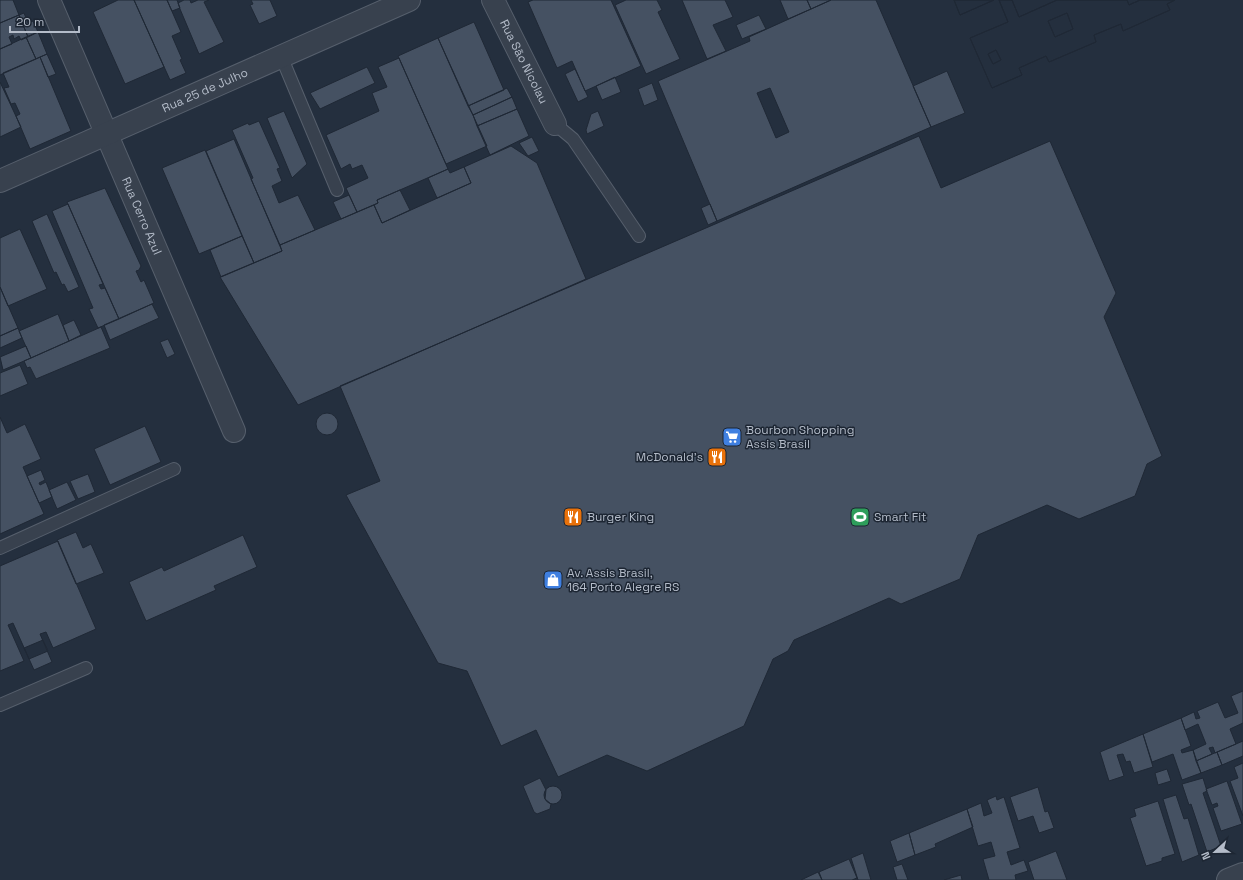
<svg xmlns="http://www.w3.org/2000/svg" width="1243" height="880" font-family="'Space Grotesk',sans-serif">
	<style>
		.building { fill: #455162; stroke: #1f2835; fill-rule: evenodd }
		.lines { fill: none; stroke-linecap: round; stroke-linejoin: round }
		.service-casing { stroke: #565f6c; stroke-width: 14 }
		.minor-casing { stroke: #565f6c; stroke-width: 24 }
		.tertiary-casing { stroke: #565f6c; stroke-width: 24 }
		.service { stroke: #38414e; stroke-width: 12 }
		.minor { stroke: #38414e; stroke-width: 22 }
		.tertiary { stroke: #38414e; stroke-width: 22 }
		.labels { text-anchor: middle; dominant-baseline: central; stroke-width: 3; stroke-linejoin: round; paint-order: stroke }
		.street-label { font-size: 12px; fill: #b4bcc9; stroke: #1d2633 }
		.poi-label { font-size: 12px; fill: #b4bcc9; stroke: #1d2633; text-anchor: start }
	</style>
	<rect width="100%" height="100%" fill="#242f3e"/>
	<path class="building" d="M0 0H13L19 15 0 23Z
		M118 0H134L164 67 125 84 93 12Z
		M134 0H167L181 32 172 36 182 59 180 60 186 73 170 80Z
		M167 0H177L180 8 172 11Z
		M184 0H190L191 3 198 0H209L204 2 224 42 199 54 180 9 178 3Z
		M251 0H270L277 16 259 24 250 5 253 4Z
		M533 0H611L641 66 585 91 572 61 557 68 528 2Z
		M626 0H657L662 10 658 12 680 59 646 74 615 5Z
		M682 0H725L733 17 713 25 726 51 707 59Z
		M780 0H807L811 9 788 19Z
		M807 0H831L811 9Z
		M831 0H876L931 127 717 221 658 81 750 41 749 37ZM770 88 789 132 776 138 757 93Z
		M954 0H994L960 15Z
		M954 0H994L960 15Z
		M999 0H1012L1019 17 1057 0H1127L1129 5 1140 0H1175L1167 4 1170 10 1123 31 1121 24 1094 35 1096 42 1049 62 1046 56 1019 68 1022 75 992 88 970 38 1008 22ZM1067 13 1073 29 1055 37 1048 21ZM996 50 1001 60 993 64 988 54Z
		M999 0H1012L1019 17 1057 0H1127L1129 5 1140 0H1175L1167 4 1170 10 1123 31 1121 24 1094 35 1096 42 1049 62 1046 56 1019 68 1022 75 992 88 970 38 1008 22ZM1067 13 1073 29 1055 37 1048 21ZM996 50 1001 60 993 64 988 54Z
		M24 13 28 23 33 21 38 32 28 37 19 15Z
		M19 15 28 37 21 40 19 36 14 39 13 35 9 37 12 44 0 49V23Z
		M759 15 766 29 742 39 736 25Z
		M474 22 504 90 468 106 438 38Z
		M38 32 47 54 36 59 26 37Z
		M26 37 36 59 0 75V49Z
		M438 38 487 146 446 164 398 56Z
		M47 54 56 74 48 77 40 57Z
		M40 57 71 131 30 149 16 116 20 114 15 103 11 104 4 88 9 87 3 73Z
		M399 58 448 169 377 200 378 203 357 212 346 188 368 178 362 165 352 169 350 164 341 169 326 135 379 111 372 93 387 87 378 67Z
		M367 67 375 83 320 109 310 93Z
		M575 69 588 97 578 102 565 74Z
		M947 71 965 113 931 127 913 86Z
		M615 77 621 92 602 100 596 86Z
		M0 82 21 127 0 137Z
		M652 83 658 100 644 106 638 89Z
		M507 88 512 97 473 115 468 106Z
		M512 97 517 109 477 126 473 115Z
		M517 109 529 136 490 155 477 126Z
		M284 111 307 164 292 178 267 118Z
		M598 111 604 126 587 134 586 130 591 114Z
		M259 121 280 168 277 169 282 181 272 186 279 203 298 195 315 230 280 245 251 179 253 178 232 130 248 123 249 125Z
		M919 136 941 188 1050 141 1116 293 1104 317 1162 456 1147 464 1135 496 1079 519 1047 505 978 535 960 579 901 604 889 598 794 640 788 651 773 659 744 726 647 771 607 755 558 777 536 730 501 746 467 671 438 663 346 495 380 481 340 386Z
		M532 137 539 151 528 156 519 143Z
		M234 139 282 251 254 263 206 151Z
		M511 146 537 163 586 279 298 405 220 277 282 251 280 245 374 205 382 223 471 183 464 167Z
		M205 150 242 236 199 254 162 168Z
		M464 167 471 183 437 198 428 178 448 169 450 173Z
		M105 188 141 266 139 270 136 271 141 282 144 280 154 303 119 319 67 202Z
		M400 190 410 210 382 223 374 205 378 203 377 200Z
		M349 195 357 212 341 219 333 202Z
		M68 204 103 284 99 285 101 289 105 288 119 319 98 328 89 309 93 308 52 211Z
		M710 204 717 221 708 225 701 208Z
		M47 214 79 287 68 292 64 284 62 285 56 272 54 273 32 221Z
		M20 229 47 289 8 306 0 287V238Z
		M242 236 254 263 221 277 210 250Z
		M0 287 18 328 0 336Z
		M152 304 159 318 110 340 104 325Z
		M58 314 69 341 31 358 19 331Z
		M74 320 81 335 69 341 63 325Z
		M101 327 110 348 36 379 30 367 27 368 24 361Z
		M18 328 22 338 0 348V336Z
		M168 339 175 354 167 358 160 342Z
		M26 346 31 358 3 370 0 357Z
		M20 365 28 384 0 396V373Z
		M316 424a11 11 0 1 1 22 0a11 11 0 1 1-22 0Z
		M0 417 7 433 25 424 41 459 23 467 44 514 0 534Z
		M145 426 161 462 110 485 94 449Z
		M41 470 45 480 39 483 40 485 46 482 52 497 39 503 27 476Z
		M88 474 95 492 78 499 70 481Z
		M67 482 76 500 57 509 49 490Z
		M76 532 83 548 91 544 104 573 76 584 57 540Z
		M243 535 257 567 214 586 216 590 146 621 129 582 162 567 164 571Z
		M58 541 96 629 53 648 46 632 40 634 52 662 34 670 13 623 8 625 24 661 0 671V566Z
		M43 640 48 651 29 659 24 648Z
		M1243 691V723L1230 729 1236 744 1215 753 1213 747 1209 748 1212 754 1196 761 1193 750 1206 744 1198 724 1185 730 1181 718 1194 712 1196 719 1200 718 1197 711 1218 702 1225 718 1238 713 1231 696Z
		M1181 718 1191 746 1181 750 1182 753 1193 750 1201 773 1182 780 1173 754 1152 762 1143 734Z
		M1143 734 1153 767 1134 773 1130 761 1126 762 1123 754 1117 755 1124 776 1109 781 1100 752Z
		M1243 741V756L1222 765 1217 752Z
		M1217 752 1222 765 1201 773 1196 761Z
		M1243 763V816L1230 781 1238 778 1234 767Z
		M1167 769 1171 781 1158 785 1155 773Z
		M540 778 546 790 545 799 551 804 550 809 537 814 534 812 523 786Z
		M1203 778 1207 791 1203 793 1221 846 1207 852 1191 804 1189 805 1182 784Z
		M1227 781 1242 824 1221 831 1213 808 1218 806 1217 803 1212 805 1206 789Z
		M544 795a9 9 0 1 1 18 0a9 9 0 1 1-18 0Z
		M1038 787 1045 812 1048 811 1054 828 1039 833 1033 816 1018 821 1010 797Z
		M1176 795 1184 819 1188 818 1199 855 1182 862 1163 799Z
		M996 796 997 800 1004 797 1020 848 1007 852 1011 865 1024 860 1028 871 1015 875 1016 880H989L983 859 995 856 991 842 978 846 967 809 981 803 984 816 992 813 987 800Z
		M1158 801 1175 854 1162 858V861L1146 866 1130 818 1136 816 1134 809Z
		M967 809 973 827 935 844 936 847 915 855 909 833Z
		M909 833 915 855 897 862 890 841Z
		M1056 851 1067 880H1034L1028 862Z
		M863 853 871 880H858L851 858Z
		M849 859 857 878 852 880H822L819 872Z
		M902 864 908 880H897L893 867Z
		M818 872 822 880H801Z
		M961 875 962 880H944Z"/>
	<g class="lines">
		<defs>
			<path id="service" d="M281 56 337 190
				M555 124 573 139 639 236
				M0 548 174 469
				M0 705 86 668"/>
			<g id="minor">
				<path id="s1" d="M49 0 234 431"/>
				<path id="s2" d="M493 0 555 124"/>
				<path id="s3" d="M0 181 409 0"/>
			</g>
			<path id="tertiary" d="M1228 880 1243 874"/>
		</defs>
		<use href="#service" class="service-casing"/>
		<use href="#minor" class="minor-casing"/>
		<use href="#tertiary" class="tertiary-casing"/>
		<use href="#service" class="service"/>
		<use href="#minor" class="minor"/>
		<use href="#tertiary" class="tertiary"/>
	</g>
	<defs>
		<symbol id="supermarket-square" viewBox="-11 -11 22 22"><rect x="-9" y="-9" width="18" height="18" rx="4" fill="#3f7fe0" stroke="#1d2633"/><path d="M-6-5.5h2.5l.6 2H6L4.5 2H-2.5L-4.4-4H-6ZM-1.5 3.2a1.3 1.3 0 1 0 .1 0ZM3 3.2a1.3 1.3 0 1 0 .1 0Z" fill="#fff"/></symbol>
		<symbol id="restaurant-square" viewBox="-11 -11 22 22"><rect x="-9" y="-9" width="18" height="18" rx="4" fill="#e8710a" stroke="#1d2633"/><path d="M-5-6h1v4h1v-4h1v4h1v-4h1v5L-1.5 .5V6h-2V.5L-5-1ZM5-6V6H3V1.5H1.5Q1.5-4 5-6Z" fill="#fff"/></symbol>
		<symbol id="stadium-square" viewBox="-11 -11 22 22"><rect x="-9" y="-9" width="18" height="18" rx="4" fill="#2e9e5b" stroke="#1d2633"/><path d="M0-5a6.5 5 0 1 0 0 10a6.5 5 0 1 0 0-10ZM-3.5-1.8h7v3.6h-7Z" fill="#fff"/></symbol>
		<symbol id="shop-square" viewBox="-11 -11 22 22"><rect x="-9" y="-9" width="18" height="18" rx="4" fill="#3f7fe0" stroke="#1d2633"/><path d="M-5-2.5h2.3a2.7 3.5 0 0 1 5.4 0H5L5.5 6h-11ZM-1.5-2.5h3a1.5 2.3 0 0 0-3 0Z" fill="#fff"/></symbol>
	</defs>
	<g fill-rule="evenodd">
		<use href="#supermarket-square" x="721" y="426" width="22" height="22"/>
		<use href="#restaurant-square" x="706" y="446" width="22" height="22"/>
		<use href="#restaurant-square" x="562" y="506" width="22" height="22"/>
		<use href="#stadium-square" x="849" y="506" width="22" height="22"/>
		<use href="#shop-square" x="542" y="569" width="22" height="22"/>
	</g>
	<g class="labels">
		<g class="street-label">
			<text stroke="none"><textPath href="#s2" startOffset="69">Rua São Nicolau</textPath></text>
			<text stroke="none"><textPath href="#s3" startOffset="224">Rua 25 de Julho</textPath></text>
			<text stroke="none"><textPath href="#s1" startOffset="235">Rua Cerro Azul</textPath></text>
		</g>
		<g class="poi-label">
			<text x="746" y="430">Bourbon Shopping<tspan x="746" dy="14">Assis Brasil</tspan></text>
			<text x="703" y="457" text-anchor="end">McDonald's</text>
			<text x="587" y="517">Burger King</text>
			<text x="874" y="517">Smart Fit</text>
			<text x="567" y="573">Av. Assis Brasil,<tspan x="567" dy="14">164 Porto Alegre RS</tspan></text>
		</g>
	</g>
	<g transform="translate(1215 852) rotate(248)" stroke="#1d2633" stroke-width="3" paint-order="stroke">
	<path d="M0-3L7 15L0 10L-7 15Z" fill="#b4bcc9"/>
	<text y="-6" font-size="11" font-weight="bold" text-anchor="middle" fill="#b4bcc9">N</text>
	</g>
	<path d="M10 26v6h69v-6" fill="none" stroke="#b4bcc9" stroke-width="2"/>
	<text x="16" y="26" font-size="12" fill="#b4bcc9" stroke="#1d2633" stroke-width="3" paint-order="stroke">20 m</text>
</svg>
